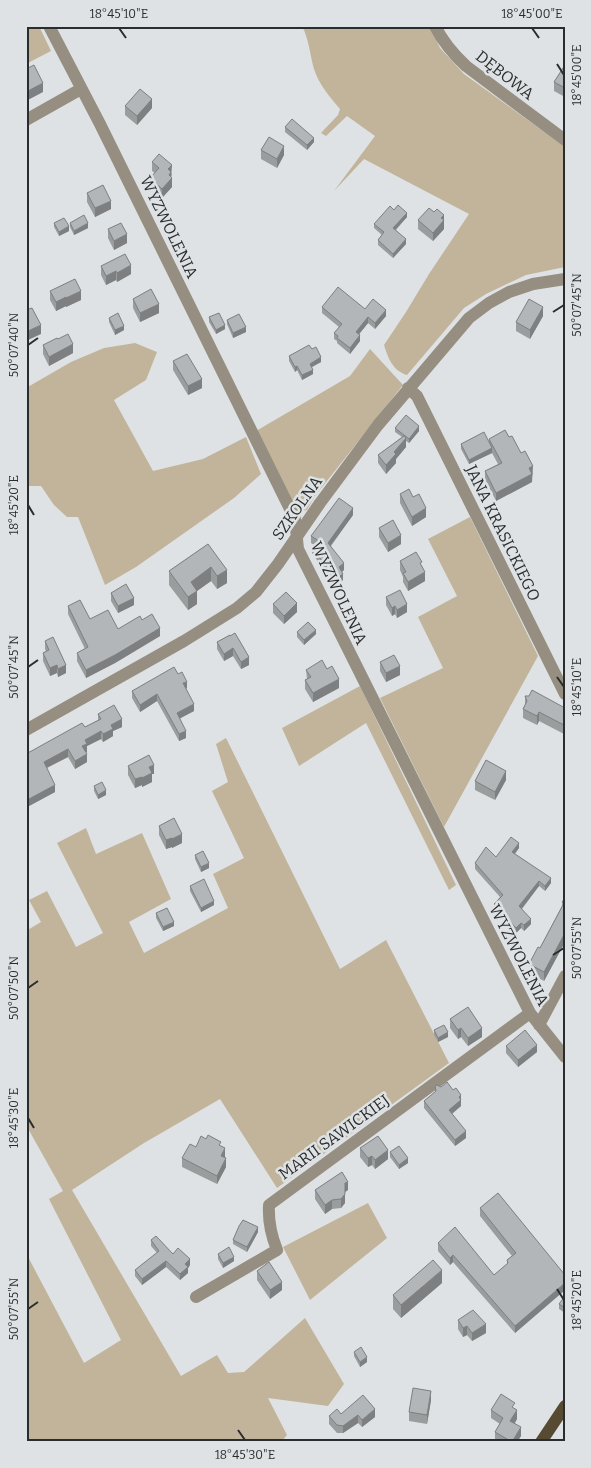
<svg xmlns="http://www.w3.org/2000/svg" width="591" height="1468" font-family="Bitter,serif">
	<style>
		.green { fill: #c1b49a }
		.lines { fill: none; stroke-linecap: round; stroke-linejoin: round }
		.minor { stroke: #958e81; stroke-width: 12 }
		.major { stroke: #564a33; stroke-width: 12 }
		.wall { fill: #999d9e }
		.shaded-wall { fill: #7d7f81 }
		.building { fill: #b2b6b8; stroke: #7d7f81 }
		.ticks { fill: none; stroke: #2b2c2d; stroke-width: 2 }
		.labels { text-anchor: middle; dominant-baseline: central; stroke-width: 5; stroke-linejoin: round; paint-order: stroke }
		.street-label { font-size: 16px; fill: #2b2c2d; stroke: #dee2e4 }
		.neatline { fill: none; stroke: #2b2c2d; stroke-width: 2 }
		.ticks-label { font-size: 12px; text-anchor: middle; fill: #2b2c2d }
	</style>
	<rect width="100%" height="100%" fill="#dee2e4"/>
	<path class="green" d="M26 26H39L51 51 26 64Z
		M302 26H430L440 48 464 74 565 147V267L526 275 486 294 464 308 407 375C393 371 388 358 384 345L406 312 429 274 469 214 364 159 334 191 375 136 347 116 326 136 321 133 338 115 340 109C330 97 319 85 314 69 310 55 309 39 302 26Z
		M135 343 157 352 146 380 114 400 153 471 203 459 246 437 261 474 234 498 136 567 105 585 78 517H67L54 505 41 486H26V388L71 362 104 348Z
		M370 349 403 385 315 496 307 510 297 512 256 431 350 376Z
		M470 517 538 656 444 827 380 698 443 668 418 617 457 596 428 539Z
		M360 686 456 885 449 890 366 723 299 766 282 728Z
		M226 738 340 969 386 940 449 1063 277 1188 220 1099 144 1143 72 1190 181 1376 217 1355 228 1373 244 1372 305 1318 344 1384 328 1406 268 1398 287 1435 281 1442H26V1253L84 1363 121 1340 49 1199 63 1191 26 1125V931L41 922 29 900 47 891 76 947 103 933 57 843 86 828 96 854 142 833 171 899 129 922 144 953 228 908 213 874 244 858 212 791 228 782 216 744Z
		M368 1203 387 1238 310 1300 283 1247Z"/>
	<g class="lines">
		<path class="minor" d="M49 26 100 124 295 519 298 549 530 1013 565 1057
			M435 26C443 42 453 54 466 66L565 140
			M26 120 81 89
			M408 388 417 396 565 694
			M26 730 184 641 237 608 256 592 278 564 320 503 378 425 469 318 489 303 509 292 533 284 565 279
			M539 1025 565 976
			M196 1297 277 1250C271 1235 268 1222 269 1205L530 1013"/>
		<path class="major" d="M541 1442 565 1406"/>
	</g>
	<path class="wall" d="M565 65V97L554 91V82Z
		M125 106 152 108 137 125 125 115Z
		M285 127 314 142 307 150 285 132Z
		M261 150 284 155 277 168 261 159Z
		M152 162 172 174 171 177 172 187 162 198 150 187V178L155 173 152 171Z
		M87 193 111 209 95 217 87 202Z
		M394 210 407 217 396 230 406 244 393 258 378 245V240L382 235 374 228V224Z
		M434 212 444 215V229L433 241 418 229V220Z
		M54 223 69 231 59 236 54 227Z
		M70 223 88 228 74 235 70 227Z
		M108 229 127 243 114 250 108 238Z
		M101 266 131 274 117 282 116 280 106 285 101 275Z
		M50 291 81 300 66 307V306L56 311 50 300Z
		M133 299 159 313 140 322 133 308Z
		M322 307 365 309 386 316 375 329 368 323 359 334 360 341 350 354 337 343V341L334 339V333L339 327 322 313Z
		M543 316 530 339 516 331V322Z
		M209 317 225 329 216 334 209 322Z
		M109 318 124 330 115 335 109 322Z
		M227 320 246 332 233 338 227 324Z
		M58 339 73 353 49 366 43 354V345Z
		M312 349 321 362 312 367 313 374 302 380 297 370 295 372 289 361V356Z
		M173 361 202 388 188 395 173 370Z
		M395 428 419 431 409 443 406 441V447L396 459V463L386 474 378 463V455L402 437 395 432Z
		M509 437 533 474 532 475V482L496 501 485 479V471L498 464 492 453 469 464 461 449V444L489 442V439Z
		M400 494 413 497 426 517 412 526 400 503Z
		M353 515 331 546 344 570 342 572 343 580 335 586 312 553V547L314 545 311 543V536Z
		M379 528 401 544 388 552 379 537Z
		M208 544 227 583 217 589 211 581 197 591V604L188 610 169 585V571Z
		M400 561 422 566 425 581 408 591 403 582V577L400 570Z
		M111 593 134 605 118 613 111 601Z
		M386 597 407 612 397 618 395 614 392 616 386 605Z
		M273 604 297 612 284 624 273 613Z
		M68 606 90 619 118 629 160 636 115 663 86 678 77 661V653L85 649 68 614Z
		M297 632 316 634 304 645 297 637Z
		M230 635 249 665 241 669 233 656 224 661 217 649V642Z
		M45 641 66 673 58 677 57 673 50 676 43 661V653L46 651 45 649Z
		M565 648V660L563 658V649Z
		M380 662 400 675 386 682 380 671Z
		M306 670 339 688 313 702 305 689V680L307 679Z
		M178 674 187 688 186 689 194 711 180 718 186 738 179 741 157 701 140 712 132 698V691Z
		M525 696 565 708V733L564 734 539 721 537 725 523 718V709L525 705Z
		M98 714 122 727 113 731V736L103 742 101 739 87 746V752H86L87 762 75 769 68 757 47 768 55 792 29 806 26 800V754L85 727 98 720Z
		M128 766 154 774H152V782L142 787V785L135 788 128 775Z
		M506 780 495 800 475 790V781Z
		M94 786 106 795 98 799 94 791Z
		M159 826 182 843 172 848V847L166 849 159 835Z
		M519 848 515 854 551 883 545 891 539 886 522 909 531 924 524 931 521 928 516 933 494 909V904L500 897 475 869V863L496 857Z
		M195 855 209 868 201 872 195 859Z
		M190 886 214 905 201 912 190 891Z
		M565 898V942L544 981 529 973V964L540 948 562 906V902Z
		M156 913 174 926 163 931 156 918Z
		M450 1019 482 1037 468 1046 461 1037 458 1039 450 1028Z
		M434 1030 448 1037 438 1042 434 1035Z
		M506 1046 537 1052 518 1067 506 1053Z
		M435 1086 441 1087 453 1090 461 1095V1106L452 1114 466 1138 455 1146 424 1108V1101L435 1092Z
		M221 1146 225 1157 226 1167 217 1184 182 1167V1158L196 1147Z
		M360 1148 388 1159 375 1169 372 1165 368 1167 360 1157Z
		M390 1152 408 1163 399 1169 390 1157Z
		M315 1190H348L345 1192V1203L341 1208 332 1209 325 1214 315 1199Z
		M480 1208 565 1275V1290L515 1333 453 1262 450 1265 438 1251V1243L494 1275 507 1264V1260L512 1256 480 1216Z
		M258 1232 247 1252 233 1244V1240Z
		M151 1240 190 1265 188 1268V1273L180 1280 166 1267 142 1285 135 1276V1270L157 1253 151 1246Z
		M218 1254 234 1261 223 1268 218 1259Z
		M257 1271 282 1290 270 1299 257 1280Z
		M442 1283 401 1318 393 1309V1295Z
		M565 1296V1313L559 1309V1304Z
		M458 1320 486 1333 472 1341 467 1335 463 1337 458 1329Z
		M354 1352 367 1362 360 1367 354 1356Z
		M431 1400 427 1424 409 1421V1412Z
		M515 1409 517 1419 515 1423 521 1436 517 1442H497L495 1441V1432L500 1424 491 1418V1410Z
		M341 1414 375 1417 362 1427 358 1423 343 1433H337L329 1424V1416Z"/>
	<path class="shaded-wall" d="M43 83V92L26 101V92Z
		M152 99V108L137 125V116Z
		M314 138V142L307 150V145Z
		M284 146V155L277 168V159Z
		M172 165 171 179 172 178V187L162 198V189L168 169Z
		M111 201V209L95 217V208Z
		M407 213V217L393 232V228Z
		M444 215V229L433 241V233L441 218Z
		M88 223V228L74 235V231Z
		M69 226V231L59 236V232Z
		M127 234V243L114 250V241Z
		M406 239V244L393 258V254Z
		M131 265V274L117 282V273Z
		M116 271V280L106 285V276Z
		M81 291V300L66 307V298Z
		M66 297V306L56 311V302Z
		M159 304V313L140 322V313Z
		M543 307V316L530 339V330Z
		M386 310V316L375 329V323Z
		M368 317V323L356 338V332Z
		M41 325V334L26 341V332Z
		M225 325V329L216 334V330Z
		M124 326V330L115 335V330Z
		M246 327V332L233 338V333Z
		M360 335V341L350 354V348Z
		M73 344V353L49 366V357Z
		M321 357V362L310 368V364Z
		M297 366V370L295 372V367Z
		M313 370V374L302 380V375Z
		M202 379V388L188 395V386Z
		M419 426V431L409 443V439Z
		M406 438V447L396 459V463L386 474V465L394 452Z
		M492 448V453L469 464V460Z
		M533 466 532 482 496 501V493L529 468Z
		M353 508V515L328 549V543Z
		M426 508V517L412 526V517Z
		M401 535V544L388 552V543Z
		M344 563V570L339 574V567Z
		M211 567V581L197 591V604L188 610V597L191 582Z
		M227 570V583L217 589V576Z
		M425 572V581L408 591V582Z
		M343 574V580L335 586V579Z
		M134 598V605L118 613V606Z
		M297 603V612L284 624V616Z
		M407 604V612L397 618V610Z
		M395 606V614L392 616V608Z
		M160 628V636L115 663 86 678V670Z
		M316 630V634L304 645V640Z
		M233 648V656L224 661V654Z
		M249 657V665L241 669V662Z
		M57 665V673L50 676V668Z
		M66 665V673L58 677V669Z
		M400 666V675L386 682V673Z
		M339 679V688L313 702V693Z
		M187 682V688L183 690V683Z
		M157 694V701L140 712V705Z
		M194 704V711L177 720V713Z
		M539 712V721L537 725V716Z
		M122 719V727L113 731V736L103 742V734L111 725Z
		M565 724V733L564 734V725Z
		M101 731V739L87 746V752L82 754V746L85 740Z
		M186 731V738L179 741V734Z
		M68 749V757L44 769V762Z
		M87 754V762L75 769V761Z
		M154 765V774H152V782L142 787V778L149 767Z
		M506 771V780L495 800V792Z
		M142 777V785L135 788V779Z
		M55 785V792L29 806V799Z
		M106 790V795L98 799V795Z
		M182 834V843L172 848V839Z
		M172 838V847L166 849V840Z
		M519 843V848L512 857V852Z
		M209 863V868L201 872V867Z
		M551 878V883L545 891V886Z
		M539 881V886L519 912V906Z
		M214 901V905L201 912V908Z
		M531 919V924L524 931V925Z
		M174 922V926L163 931V927Z
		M521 923V928L516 933V928Z
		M565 933V942L544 981V972Z
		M461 1028V1037L458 1039V1030Z
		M482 1028V1037L468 1046V1038Z
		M448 1032V1037L438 1042V1038Z
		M537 1045V1052L518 1067V1060Z
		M461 1095V1106L449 1116V1110L459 1097Z
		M466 1131V1138L455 1146V1140Z
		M225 1148V1157L221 1165V1156Z
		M388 1150V1159L375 1169V1160Z
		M372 1156V1165L368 1167V1158Z
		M226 1158V1167L217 1184V1176Z
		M408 1158V1163L399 1169V1165Z
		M348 1182V1190L345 1192V1183Z
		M345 1194V1203L341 1208V1199Z
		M332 1200V1209L325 1214V1205Z
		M258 1227V1232L247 1252V1247Z
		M453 1255V1262L450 1265V1258Z
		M234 1257V1261L223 1268V1263Z
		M190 1259V1265L188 1268V1273L180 1280V1274L185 1264Z
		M166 1261V1267L142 1285V1279Z
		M442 1270V1283L401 1318V1305Z
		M282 1282V1290L270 1299V1290Z
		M565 1283V1290L515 1333V1326Z
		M486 1324V1333L472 1341V1333Z
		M467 1326V1335L463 1337V1328Z
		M367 1357V1362L360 1367V1362Z
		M431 1391V1400L427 1424V1415Z
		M375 1409V1417L362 1427V1420Z
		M517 1410V1419L510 1430V1421Z
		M358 1415V1423L343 1433V1426Z
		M521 1427V1436L517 1442H512Z"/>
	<path class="building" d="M34 65 43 83 26 92V69Z
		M565 65V88L554 82Z
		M140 89 152 99 137 116 125 106Z
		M292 119 314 138 307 145 285 127Z
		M269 137 284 146 277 159 261 150Z
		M159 154 172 165 168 169 171 172 169 175 172 178 162 189 150 178 159 168 152 162Z
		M103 185 111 201 95 208 87 193Z
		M398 205 407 213 393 228 406 239 393 254 378 240 384 232 374 224 390 206 394 210Z
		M429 208 434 212 437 209 444 215 441 218 444 220 433 233 418 220Z
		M84 215 88 223 74 231 70 223Z
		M64 218 69 226 59 232 54 223Z
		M121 223 127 234 114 241 108 229Z
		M125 254 131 265 117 273 116 271 106 276 101 266Z
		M75 279 81 291 66 298V297L56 302 50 291Z
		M338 287 365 309 373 299 386 310 375 323 368 317 356 332 360 335 350 348 337 338 338 336 334 333 342 324 322 307Z
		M151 289 159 304 140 313 133 299Z
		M529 299 543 307 530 330 516 322Z
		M32 308 41 325 26 332V310Z
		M118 313 124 326 115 330 109 318Z
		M219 313 225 325 216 330 209 317Z
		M239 314 246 327 233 333 227 320Z
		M68 334 73 344 49 357 43 345 57 338 58 339Z
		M309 345 312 349 316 347 321 357 310 364 313 370 302 375 297 366 295 367 289 356Z
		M187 354 202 379 188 386 173 361Z
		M406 415 419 426 409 439 395 428Z
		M505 430 509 437 512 436 521 453 525 451 533 466 529 468 532 474 496 493 485 471 502 463 489 439Z
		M484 432 492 448 469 460 461 444Z
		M404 436 406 438 394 452 396 454 386 465 378 455Z
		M409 489 413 497 419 494 426 508 412 517 400 494Z
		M339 498 353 508 328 543 344 563 339 567 343 574 335 579 312 547 319 541 311 536Z
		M393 520 401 535 388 543 379 528Z
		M208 544 227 570 217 576 211 567 191 582 197 591 188 597 169 571Z
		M416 552 422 562 420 563 425 572 408 582 403 573 406 572 400 561Z
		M126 584 134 598 118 606 111 593Z
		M400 590 407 604 397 610 395 606 392 608 386 597Z
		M286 592 297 603 284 616 273 604Z
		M80 600 90 619 108 610 118 629 140 616 142 620 152 614 160 628 115 655 86 670 77 653 88 647 68 606Z
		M308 622 316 630 304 640 297 632Z
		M235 633 249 657 241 662 233 648 224 654 217 642 230 635V636Z
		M53 637 66 665 58 669 57 665 50 668 43 653 49 650 45 641Z
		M394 655 400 666 386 673 380 662Z
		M322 660 327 669 332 666 339 679 313 693 305 680 311 677 306 670Z
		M174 667 178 674 182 672 187 682 183 683 194 704 177 713 186 731 179 734 157 694 140 705 132 691Z
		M532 690 565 708V724L564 725 539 712 537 716 523 709 527 701 525 696H529Z
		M114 705 122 719 111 725 113 729 103 734 101 731 85 740 87 744 82 746 87 754 75 761 68 749 44 762 55 785 29 799 26 793V754L82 723 85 727 101 719 98 714Z
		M149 755 154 765 149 767 152 773 142 778V777L135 779 128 766Z
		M486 760 506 771 495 792 475 781Z
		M102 782 106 790 98 795 94 786Z
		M174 818 182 834 172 839V838L166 840 159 826Z
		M511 837 519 843 512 852 551 878 545 886 539 881 519 906 531 919 524 925 521 923 516 928 494 904 503 895 475 863 486 847 496 857Z
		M203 851 209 863 201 867 195 855Z
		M204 879 214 901 201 908 190 886Z
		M565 898V933L544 972 529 964 538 947 540 948 564 903 562 902Z
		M167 908 174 922 163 927 156 913Z
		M468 1007 482 1028 468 1038 461 1028 458 1030 450 1019Z
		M444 1025 448 1032 438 1038 434 1030Z
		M525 1030 537 1045 518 1060 506 1046Z
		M447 1082 453 1090 456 1088 461 1095 459 1097 461 1100 449 1110 466 1131 455 1140 424 1101 436 1091 435 1086 437 1085 441 1087Z
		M208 1135 221 1142 219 1145 225 1148 221 1156 226 1158 217 1176 182 1158 190 1144 196 1147 201 1136 206 1139Z
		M378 1136 388 1150 375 1160 372 1156 368 1158 360 1148Z
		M399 1146 408 1158 399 1165 390 1152Z
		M342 1172 348 1182 345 1183V1194L341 1199 332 1200 325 1205 315 1190Z
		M498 1193 565 1275V1283L515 1326 453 1255 450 1258 438 1243 455 1227 494 1275 508 1263 507 1260 516 1253 480 1208Z
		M243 1220 258 1227 247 1247 233 1240 239 1226Z
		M156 1236 173 1254 178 1248 190 1259 185 1264 188 1267 180 1274 166 1261 142 1279 135 1270 159 1251 151 1240Z
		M229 1247 234 1257 223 1263 218 1254Z
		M433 1260 442 1270 401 1305 393 1295Z
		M269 1262 282 1282 270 1290 257 1271Z
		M565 1296V1308L559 1304Z
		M473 1310 486 1324 472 1333 467 1326 463 1328 458 1320Z
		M361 1347 367 1357 360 1362 354 1352Z
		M413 1388 431 1391 427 1415 409 1412Z
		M501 1394 515 1403 512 1407 517 1410 510 1421 521 1427 512 1442 495 1432 503 1418 491 1410Z
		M363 1395 375 1409 362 1420 358 1415 343 1426 337 1425 329 1416 337 1409 341 1414Z"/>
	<path class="ticks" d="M119 28 126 38M532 28 539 38M557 64 564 75M553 312 564 305M28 345 38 338M28 505 34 515M28 667 38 660M557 677 564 687M553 955 564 948M28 988 38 981M28 1118 34 1128M557 1289 564 1300M28 1309 38 1302M238 1430 245 1440"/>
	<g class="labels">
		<g class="street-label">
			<text transform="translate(505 75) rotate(38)">DĘBOWA</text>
			<text transform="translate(169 227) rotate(64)">WYZWOLENIA</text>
			<text transform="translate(297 508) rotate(-55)">SZKOLNA</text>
			<text transform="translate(503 533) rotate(64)">JANA KRASICKIEGO</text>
			<text transform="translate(339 593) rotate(65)">WYZWOLENIA</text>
			<text transform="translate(519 955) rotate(63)">WYZWOLENIA</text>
			<text transform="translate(334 1137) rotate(-36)">MARII SAWICKIEJ</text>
		</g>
	</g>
	<rect width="591" height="1468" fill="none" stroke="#dee2e4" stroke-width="55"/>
	<rect x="28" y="28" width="536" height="1412" class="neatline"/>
	<g class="ticks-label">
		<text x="119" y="18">18°45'10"E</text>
		<text x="532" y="18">18°45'00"E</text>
		<text transform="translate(577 75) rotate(-90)" y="4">18°45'00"E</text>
		<text transform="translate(577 305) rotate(-90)" y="4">50°07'45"N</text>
		<text transform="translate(14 345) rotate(-90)" y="4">50°07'40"N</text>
		<text transform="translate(14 505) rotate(-90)" y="4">18°45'20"E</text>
		<text transform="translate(14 667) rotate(-90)" y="4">50°07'45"N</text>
		<text transform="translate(577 687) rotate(-90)" y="4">18°45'10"E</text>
		<text transform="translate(577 948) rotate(-90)" y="4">50°07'55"N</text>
		<text transform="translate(14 988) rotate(-90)" y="4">50°07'50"N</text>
		<text transform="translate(14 1118) rotate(-90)" y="4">18°45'30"E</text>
		<text transform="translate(577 1300) rotate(-90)" y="4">18°45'20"E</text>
		<text transform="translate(14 1309) rotate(-90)" y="4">50°07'55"N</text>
		<text x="245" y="1459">18°45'30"E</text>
	</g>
</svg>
